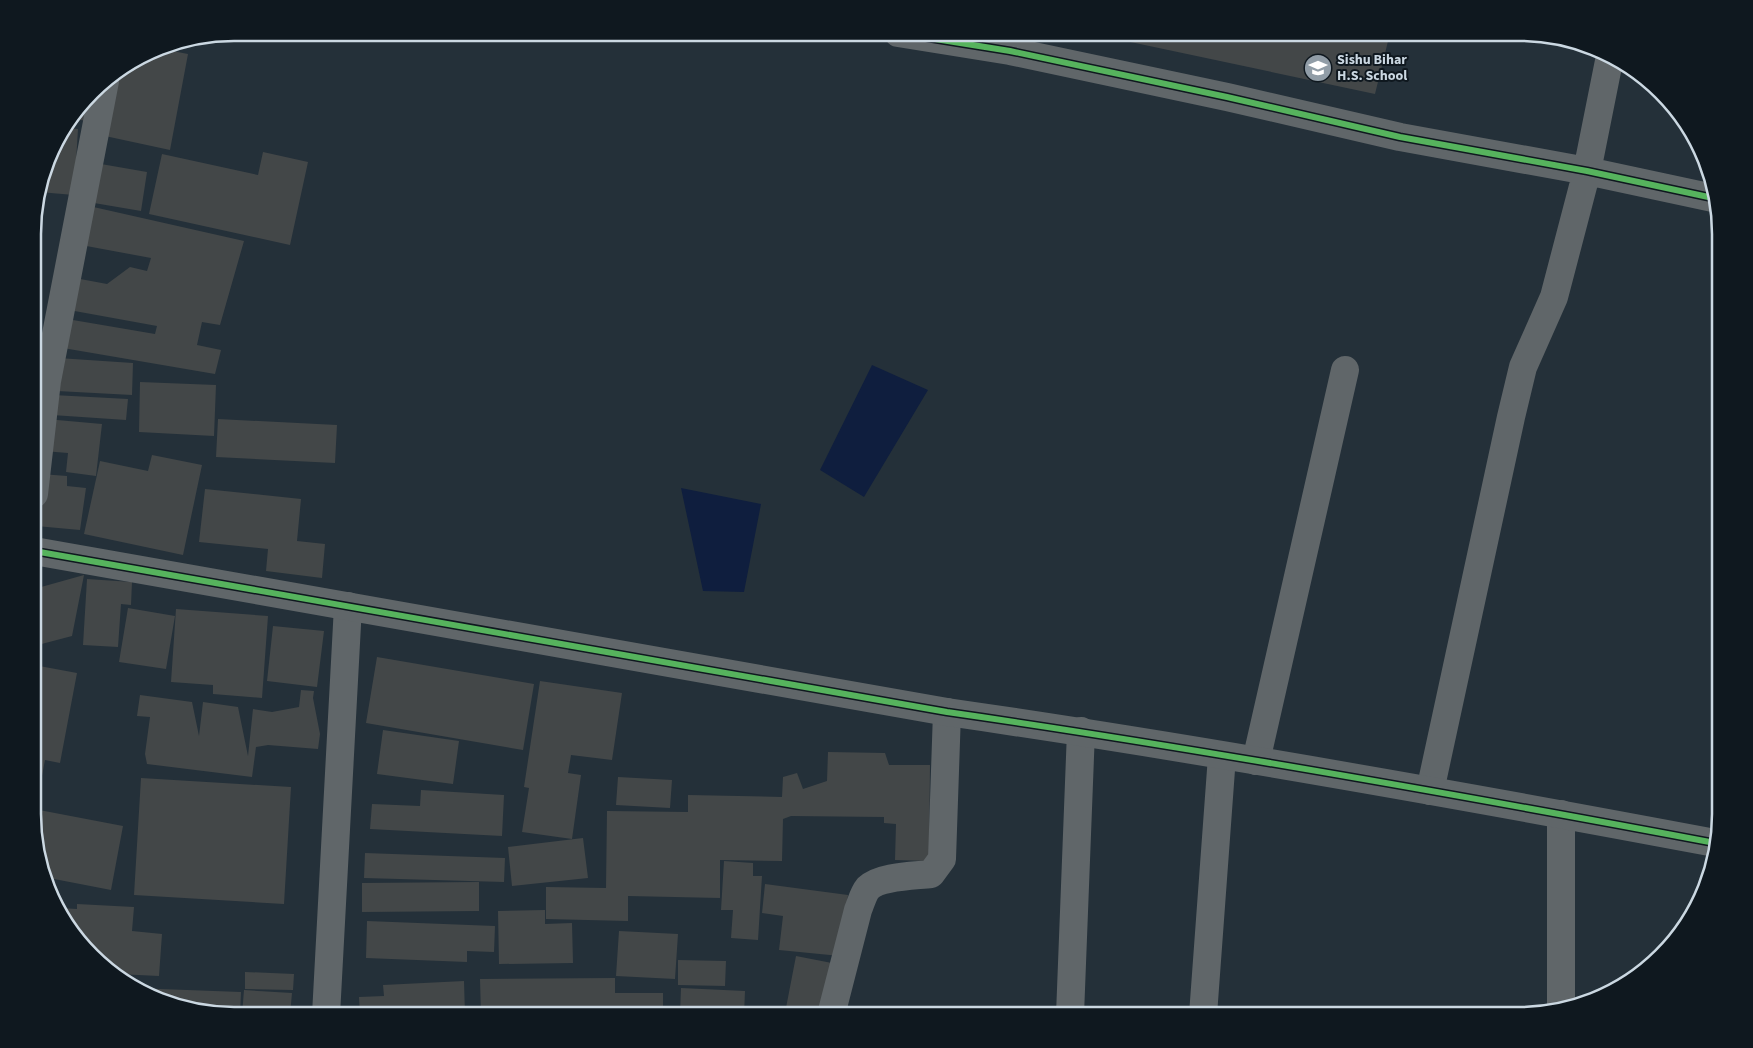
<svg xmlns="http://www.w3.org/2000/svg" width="1753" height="1048" font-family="'Source Sans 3',sans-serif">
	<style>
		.water { fill: #0f1e3e }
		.building { fill: #434748 }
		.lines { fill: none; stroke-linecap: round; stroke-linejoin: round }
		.minor { stroke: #606669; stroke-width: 28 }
		.tertiary { stroke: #606669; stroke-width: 28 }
		.cycleway-casing { stroke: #0f181f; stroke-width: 9 }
		.cycleway { stroke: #56b35d; stroke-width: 6 }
		.labels { text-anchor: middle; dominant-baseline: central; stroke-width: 4; stroke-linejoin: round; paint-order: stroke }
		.poi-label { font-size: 14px; font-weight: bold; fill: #cbd8e2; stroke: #0f181f; text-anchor: start }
		.rim { fill: none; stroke: #cbd8e2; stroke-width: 2.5 }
	</style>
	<rect width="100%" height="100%" fill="#243039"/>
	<path class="water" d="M872 365 928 390 864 497 820 470Z
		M681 488 761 504 744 592 703 591Z"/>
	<path class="building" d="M1088 33H1390L1375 94Z
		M157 48 188 54 170 150 105 136 116 73Z
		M92 94 88 121 73 119Z
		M67 128 78 129 74 195 39 192 53 145Z
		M263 152 308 162 290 245 149 214 162 154 258 175Z
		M101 164 147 172 141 211 94 203Z
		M89 206 244 241 220 325 202 322 197 345 221 350 215 374 63 348 67 319 155 334 157 326 69 310 75 278 107 284 130 267 147 271 151 258 81 245Z
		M58 358 133 363 132 395 57 391Z
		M140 382 216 385 214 436 139 432Z
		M53 395 128 399 126 420 52 415Z
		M46 419 102 424 96 476 66 472 68 453 43 451Z
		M218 419 337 425 335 463 216 457Z
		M152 455 202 465 183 555 84 534 100 461 148 471Z
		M41 474 67 476V486L86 488 80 530 36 526Z
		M205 489 301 499 297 541 325 544 322 578 266 571 268 549 199 542Z
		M84 575 72 636 34 646V589Z
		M87 579 132 582 131 605 121 604 118 647 83 645Z
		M128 608 175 616 166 669 119 662Z
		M176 609 268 616 262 698 213 694V685L171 682Z
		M273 626 324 631 317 687 267 681Z
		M377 657 534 684 523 750 366 723Z
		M34 665 77 673 60 763 45 760 38 797 34 798Z
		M540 681 622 693 612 760 571 755 568 773 581 775 572 839 522 832 529 788 524 787Z
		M301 690 314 691 313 698 320 734 318 749 268 745 256 747 252 777 147 764 145 754 150 717 137 716 140 695 192 702 199 736 203 702 238 707 248 756 253 709 272 712 299 707Z
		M383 730 459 741 453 784 377 774Z
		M828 752 885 753 889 765H930L929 861 895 860 896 824 884 823V817L791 816 783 819 782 861 720 860V898L628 896V921L546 919V887L606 888 607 811 688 812V795L782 797 783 777 797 773 803 789 827 781Z
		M618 777 672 780 670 808 616 805Z
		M141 778 291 787 284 904 134 895Z
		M421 790 504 795 502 836 370 829 372 804 420 806Z
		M34 809 123 826 111 890 49 878 34 840Z
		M583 838 588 878 512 886 508 847Z
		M365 853 505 858 504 882 364 878Z
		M724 861 753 863V876H762L758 940 731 938 733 910H721Z
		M479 882V911L362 912V883Z
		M765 884 848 895 840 956 779 950 783 916 762 913Z
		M77 904 134 907 132 931 162 934 159 976 117 974 66 926 60 908 77 909Z
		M545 910V924L572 923 573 963 499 964 498 911Z
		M367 921 495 926 494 952 467 951V962L366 958Z
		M619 931 678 934 675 979 616 976Z
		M796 956 837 964 827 1015H799L785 1013Z
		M678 960 726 961 725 986 678 985Z
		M245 972 294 974 293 990 245 989Z
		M615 978V993H663V1015H481L480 979Z
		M464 981 465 1015H360L359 997 384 996 383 985Z
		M133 988 241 992 240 1015 182 1009Z
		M681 988 745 991 744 1015H680Z
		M244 990 292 993 290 1015H242Z"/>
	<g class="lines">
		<path class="minor" d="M898 33 1010 51 1227 97 1400 137 1587 171 1713 198
			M34 494 47 381 105 81
			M1256 761 1345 370
			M1430 791 1511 417 1523 367 1554 297 1587 171 1610 56
			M1561 1006V814
			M326 1015 348 606
			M831 1015 858 910C861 903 863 894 868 888 880 876 914 876 931 874L942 859 947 712
			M1070 1015 1081 731
			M1203 1015 1222 756"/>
		<path class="tertiary" d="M34 551 947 712C1204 749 1460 795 1715 843"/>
		<defs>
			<path id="cycleway" d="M898 33 1010 51 1227 97 1400 137 1587 171 1713 198
				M34 551 947 712C1204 749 1460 795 1715 843"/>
		</defs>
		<use href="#cycleway" class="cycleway-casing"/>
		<use href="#cycleway" class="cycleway"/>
	</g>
	<defs>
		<symbol id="school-disc" viewBox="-11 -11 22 22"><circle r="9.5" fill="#919da7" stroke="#0f181f"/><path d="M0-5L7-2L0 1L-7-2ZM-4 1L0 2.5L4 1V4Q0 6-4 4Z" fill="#fff"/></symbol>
	</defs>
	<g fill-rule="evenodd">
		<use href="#school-disc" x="1302" y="52" width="32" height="32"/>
	</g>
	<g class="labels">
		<g class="poi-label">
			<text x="1337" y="60">Sishu Bihar<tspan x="1337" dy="16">H.S. School</tspan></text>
		</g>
	</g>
	<path d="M0 0H1753V1048H0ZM234 41H1519A193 193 0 0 1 1712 234V814A193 193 0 0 1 1519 1007H234A193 193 0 0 1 41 814V234A193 193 0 0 1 234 41Z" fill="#0f181f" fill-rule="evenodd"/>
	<path class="rim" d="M234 41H1519A193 193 0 0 1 1712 234V814A193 193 0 0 1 1519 1007H234A193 193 0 0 1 41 814V234A193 193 0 0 1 234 41Z"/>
</svg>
